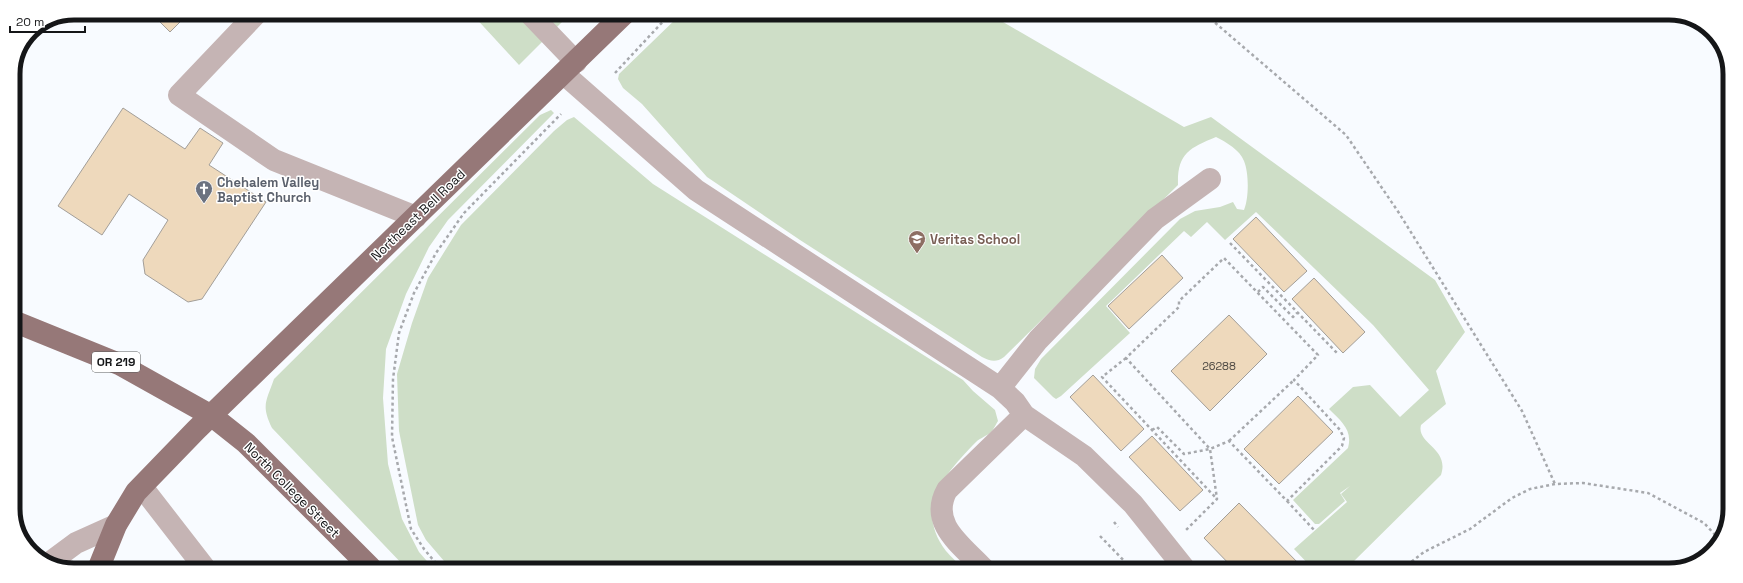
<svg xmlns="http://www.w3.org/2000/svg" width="1743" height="583" font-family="'Space Grotesk',sans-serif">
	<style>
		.green { fill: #cedec7 }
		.building { fill: #eed9bc; stroke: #a29e99 }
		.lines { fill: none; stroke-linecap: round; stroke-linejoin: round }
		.path { stroke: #a7a9ad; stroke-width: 2.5; stroke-dasharray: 3 3; stroke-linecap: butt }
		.minor { stroke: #c5b4b4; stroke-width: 22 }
		.major { stroke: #967878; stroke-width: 22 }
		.labels { text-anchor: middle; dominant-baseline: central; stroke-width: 3; stroke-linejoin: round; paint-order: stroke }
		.number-label { font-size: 11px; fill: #4b4741 }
		.shield { fill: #fff; stroke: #5b5c5d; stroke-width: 1 }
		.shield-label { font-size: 12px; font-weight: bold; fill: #151618 }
		.worship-label { font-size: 13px; font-weight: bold; fill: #5b616d; stroke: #fff; text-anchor: start }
		.street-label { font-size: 13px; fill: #151618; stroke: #fff }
		.education-label { font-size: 13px; font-weight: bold; fill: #785e54; stroke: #fff; text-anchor: start }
		.rim { fill: none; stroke: #151618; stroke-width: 5 }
	</style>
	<rect width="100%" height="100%" fill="#f8fbff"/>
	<path class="green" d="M472 14H570L519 65Z
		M681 14 991 15 1184 127 1211 117 1435 280 1465 332 1436 371 1446 404 1421 425C1416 444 1450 448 1441 475L1346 569H1342L1348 563 1340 569H1313L1294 549 1347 502 1341 494 1350 486 1340 493 1345 501 1319 524H1315L1293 500 1348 448C1353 430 1341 421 1329 409L1353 387 1370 385 1400 417 1429 390 1373 325 1256 212 1225 240 1207 222 1191 237 1184 231 1106 306 1130 333 1061 396 1056 399 1053 397 1034 378 1035 369 1041 359 1180 219 1195 211 1220 207 1233 202 1237 209 1244 210C1249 198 1249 173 1244 161 1240 150 1226 142 1216 137 1189 148 1177 154 1178 185L1004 357C996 363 990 361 982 357L800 240 707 177 642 104 623 88 618 79 619 74Z
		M551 110 554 113 448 220 429 247 406 294 386 349 383 398 388 464 402 519 419 552 433 568H406L272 428C261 405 266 402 274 379L540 115Z
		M574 117 653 184 963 380 973 391 995 410 998 421C996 424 994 429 991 432 987 436 980 438 976 442 946 473 913 508 946 551 951 557 958 563 964 569L450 568 426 540 418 525 399 431 397 374 412 323 428 278 461 225 554 131 567 120Z"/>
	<path class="building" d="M151 13H189L170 32Z
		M123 108 185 149 200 128 223 143 209 165 266 202 202 299 188 302 145 274 143 260 168 220 129 194 102 235 58 206Z
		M1256 217 1307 271 1284 292 1233 239Z
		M1162 255 1183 278 1129 329 1108 306Z
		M1314 278 1365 332 1343 353 1292 299Z
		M1229 315 1267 354 1210 411 1171 371Z
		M1093 375 1144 429 1121 451 1070 397Z
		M1298 396 1333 432 1279 484 1244 449Z
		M1152 436 1203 490 1180 511 1129 457Z
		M1239 503 1304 569H1234L1204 538Z"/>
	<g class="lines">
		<path class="path" d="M1206 15 1346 135 1399 213 1522 411 1555 484
			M615 73 670 14
			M1230 243 1337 353
			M1258 292 1263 287 1293 317 1297 313
			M1126 358 1102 377 1216 498
			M1152 430 1157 427 1184 454 1210 449 1229 441 1287 501 1342 446 1344 438 1340 430 1294 380 1318 355 1224 258 1179 301V307L1126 358 1210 449 1217 499 1185 531
			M1229 441 1294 380
			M1287 501 1315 531
			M1114 522 1118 527
			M1100 536 1132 569
			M440 568 424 549 411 529 392 437 393 379 399 333 414 293 436 253 464 213 561 114
			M1402 569 1424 552 1470 529 1512 498 1530 489 1555 484 1583 483 1648 493 1704 523 1719 539"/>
		<path class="minor" d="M257 13 179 95 274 160 416 217
			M530 14 576 62
			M564 74 696 190 1000 388 1015 402 1024 415 1084 456 1133 504 1185 569
			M1000 388 1038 340 1155 219 1210 179
			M142 487 204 567
			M49 563 76 543 116 525
			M984 569C963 546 928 524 947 490L1024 415"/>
		<path class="major" d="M13 321 119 364 212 416 246 443 370 567
			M99 567 116 525 136 492 196 430 624 14"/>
	</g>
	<defs>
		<symbol id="church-pin" viewBox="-11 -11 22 30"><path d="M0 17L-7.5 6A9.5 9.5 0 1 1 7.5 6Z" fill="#6b7280" stroke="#fff"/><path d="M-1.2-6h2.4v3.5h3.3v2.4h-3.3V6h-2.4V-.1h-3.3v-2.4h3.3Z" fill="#fff"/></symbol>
		<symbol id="school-pin" viewBox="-11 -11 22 30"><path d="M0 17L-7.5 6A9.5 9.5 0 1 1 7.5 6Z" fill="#8d6e63" stroke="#fff"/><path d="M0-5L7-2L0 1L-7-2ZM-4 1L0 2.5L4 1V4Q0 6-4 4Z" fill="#fff"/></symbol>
	</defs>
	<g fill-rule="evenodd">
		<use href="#church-pin" x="194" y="179" width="20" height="27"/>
		<use href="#school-pin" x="907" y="229" width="20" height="27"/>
	</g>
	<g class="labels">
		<g class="number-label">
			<text x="1219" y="366">26288</text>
		</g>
		<rect class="shield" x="92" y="352" width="48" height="20" rx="3"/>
		<g class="shield-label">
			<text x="116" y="362">OR 219</text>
		</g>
		<g class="worship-label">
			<text x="217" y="182">Chehalem Valley<tspan x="217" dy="15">Baptist Church</tspan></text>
		</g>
		<g class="street-label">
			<text transform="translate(418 215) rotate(-44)">Northeast Bell Road</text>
			<text transform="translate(292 490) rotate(45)">North College Street</text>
		</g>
		<g class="education-label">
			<text x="930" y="239">Veritas School</text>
		</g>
	</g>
	<path d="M0 0H1743V583H0ZM74 20H1669A54 54 0 0 1 1723 74V509A54 54 0 0 1 1669 563H74A54 54 0 0 1 20 509V74A54 54 0 0 1 74 20Z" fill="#fff" fill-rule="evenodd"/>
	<path class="rim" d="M74 20H1669A54 54 0 0 1 1723 74V509A54 54 0 0 1 1669 563H74A54 54 0 0 1 20 509V74A54 54 0 0 1 74 20Z"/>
	<path d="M10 26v6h75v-6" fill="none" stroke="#151618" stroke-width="2"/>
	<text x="16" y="26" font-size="12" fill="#151618" stroke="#ffffff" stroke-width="3" paint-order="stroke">20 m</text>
</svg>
